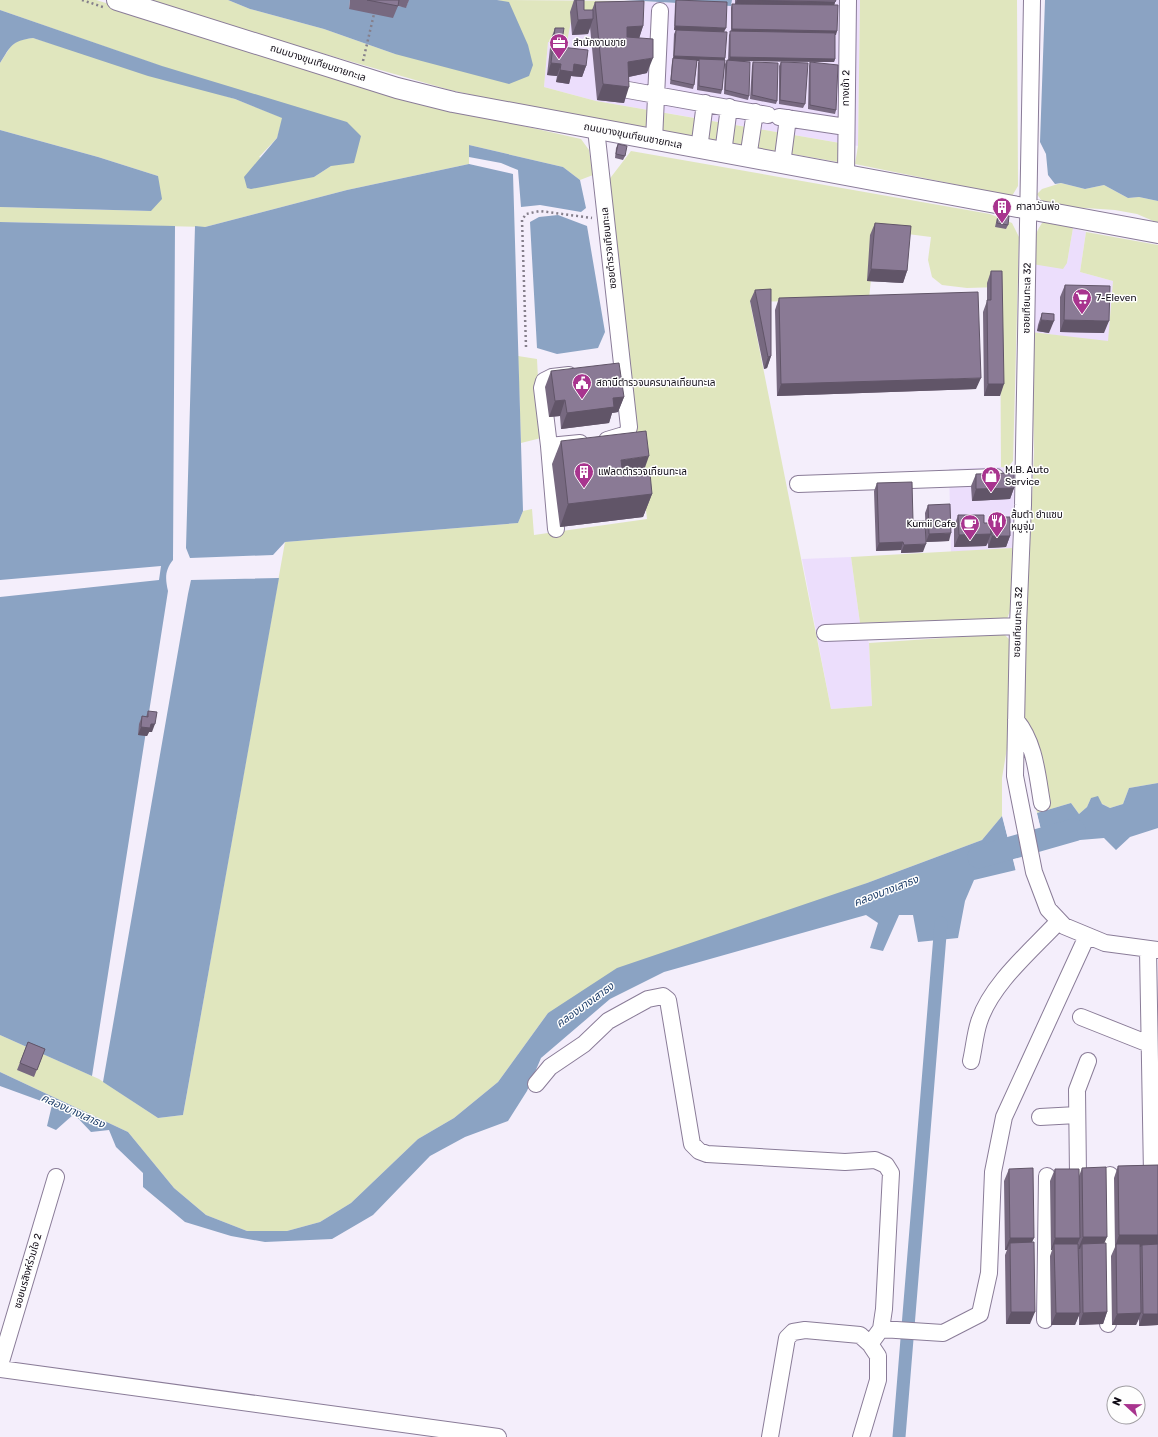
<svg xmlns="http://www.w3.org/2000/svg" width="1158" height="1437" font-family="Rubik,'Noto Sans Thai',sans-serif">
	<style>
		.built { fill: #ecdefc }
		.green { fill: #e0e6be }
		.water { fill: #8ba3c3 }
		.pier { fill: #f4eefb }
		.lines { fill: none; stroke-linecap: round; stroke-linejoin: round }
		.canal { stroke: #8ba3c3; stroke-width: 13 }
		.river { stroke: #8ba3c3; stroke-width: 23 }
		.minor-casing { stroke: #8a7c98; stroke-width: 18 }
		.major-casing { stroke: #8a7c98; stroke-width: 22 }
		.path { stroke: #857f8b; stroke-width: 2.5; stroke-dasharray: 2 3; stroke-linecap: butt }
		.minor { stroke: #fff; stroke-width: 16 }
		.major { stroke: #fff; stroke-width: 20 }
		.wall { fill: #776980 }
		.shaded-wall { fill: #615568 }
		.building { fill: #8a7a95; stroke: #615568 }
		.labels { text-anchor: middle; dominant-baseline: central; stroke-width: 3; stroke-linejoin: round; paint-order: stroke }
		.poi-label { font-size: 10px; fill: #100b15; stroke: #fefefe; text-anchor: start }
		.street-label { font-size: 10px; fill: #100b15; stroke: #fefefe }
		.water-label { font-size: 11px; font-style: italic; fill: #1f3f6b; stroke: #fefefe }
	</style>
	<rect width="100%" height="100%" fill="#f4eefb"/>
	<path class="built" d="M732 0H860L858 146 596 101 544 87 548 42 573 10 629 15V1L731 6Z
		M1073 228 1086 232 1080 272 1113 281 1109 342 1031 332 1032 264 1067 263Z
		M1001 467 1015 468 1012 548 951 552 949 469Z
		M851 557 860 623 869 643 872 706 831 709 802 559Z"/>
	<path class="green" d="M0 0H96L470 114 581 139 589 150 593 175 580 180 563 167 469 145V164L347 190 205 227 0 222V207L151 211 158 176 98 157 0 130V63L11 46 19 40 33 38 235 99 283 118 277 138 259 157 314 177 331 166 361 136 0 10Z
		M149 0H228L250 9 324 29 395 54 514 18 509 3 497 0 629 1 628 15 573 11 567 42H548L544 87 596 101 840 143 838 162 546 111 450 90 290 44Z
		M860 0H1017L1018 186 1012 196 855 164 858 146Z
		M631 151 990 214 1012 223 1019 237 1013 461 1007 468 1001 467 1000 287 967 288 942 285 932 277 928 260 931 237 876 230 869 299 750 302 831 709 872 706 869 643 1004 634 1009 639V736L1002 778V816L982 840 867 883 548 1013 498 1082 454 1118 418 1139 351 1203 320 1222 287 1231H247L206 1215 174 1188 128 1132 0 1072V1035L99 1079 158 1118 183 1115 285 542 518 523 523 511 532 509 534 535 647 519 608 181Z
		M1061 183 1085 189 1104 185 1128 198 1139 197 1158 201V223L1137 214 1115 210 1055 206 1041 200 1037 194 1042 189Z
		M1045 220 1070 223 1073 228 1067 263 1063 269 1032 264C1033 249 1033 231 1045 220Z
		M1086 232 1158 245V783L1129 788 1123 804 1110 808 1091 798 1087 807 1079 814 1071 803 1037 813 1027 763 1023 705 1034 452 1031 332 1108 341 1113 281 1080 272Z
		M518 356 537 359 541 438 521 443Z
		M1012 548 1011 608 1007 619 860 623 851 557Z"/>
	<path class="water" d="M228 0H350L349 9 397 6 406 7 408 2 400 0H497L509 2 528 45 533 65 529 76 509 84 395 54 324 29 250 9Z
		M624 0H732L731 6Z
		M1045 0H1158V201L1139 197 1128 198 1104 185 1085 189 1061 183 1055 184 1048 175 1046 154 1040 142Z
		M0 10 162 66 347 122 361 136 354 163 331 166 314 177 251 189 247 188 244 177 277 138 282 118 235 99 148 76 33 38C11 41 11 46 0 63Z
		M0 130 98 157 158 176 162 199 151 211 0 207Z
		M469 145 563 167 580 180 586 208 581 212 540 205 521 207 518 170 501 163 469 157Z
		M469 164 513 174 523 511 518 523 285 542 273 555 190 558 186 548 195 226 205 227 347 190Z
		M558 215 587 226 605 332 598 348 557 354 537 348 530 222 539 217Z
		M0 222 175 226 173 560C165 570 165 578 168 591L92 1076 0 1035V597L159 580 161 566 0 580Z
		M279 578 183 1115 158 1118 103 1082 188 594 191 580Z
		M1158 783V828L1130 837 1116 850 1104 838 1044 843 1037 813 1071 803 1079 814 1087 807 1091 798 1098 796 1102 804 1110 808 1123 804 1129 788Z
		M1002 816 1016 870 974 880 965 901 958 938 918 942 913 915H899L883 951 870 948 878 923 866 915 664 972 610 999 541 1058 527 1091 508 1121 465 1137 430 1156 373 1215 332 1239 265 1242 231 1236 185 1222 143 1187V1173L116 1147 109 1130 91 1132 74 1114 56 1130 47 1126 52 1105 0 1086V1072L128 1132 174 1188 206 1215 247 1231H287L320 1222 351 1203 418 1139 454 1118 498 1082 548 1013 617 968 867 883 982 840Z"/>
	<path class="pier" d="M1036 811 1045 845 1042 843 1035 814Z
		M1002 814 1004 816 1018 869 1016 872Z"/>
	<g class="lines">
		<path class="canal" d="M899 1437 941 923"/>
		<path class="river" d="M979 857 1074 830"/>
		<defs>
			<path id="minor" d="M1032 0 1023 505 1018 626 1015 776 1034 872 1048 909 1064 926 1105 943 1158 950
				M628 90 768 115
				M779 117 846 127
				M596 129 629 427 627 434 607 440
				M654 140 660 11
				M699 149 705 103
				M723 153 729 107
				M748 158 755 112
				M782 164 788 118
				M846 176 848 0
				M569 375 552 377 544 381 542 388 549 446 580 443
				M549 446 556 529
				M798 484 996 477
				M825 633 1018 626
				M1016 720C1035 743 1037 774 1042 803
				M1148 950 1152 1174
				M1081 1017 1149 1044
				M971 1061C974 1048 975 1034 979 1022 991 984 1032 950 1059 921
				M536 1084 550 1067 584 1044 608 1021 648 999 663 996 668 1000 692 1144 699 1151 707 1154 845 1162 875 1160 886 1165 891 1173 884 1309 881 1329 870 1344
				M1040 1117 1077 1115
				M1078 1176 1077 1090 1088 1061
				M1045 1320 1047 1176
				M1108 1324 1110 1175
				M881 1329 943 1333 980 1314 989 1273 993 1172 1004 1117 1087 936
				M0 1365 56 1177
				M0 1369 498 1437
				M770 1437 787 1338 793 1332 805 1330 860 1335 870 1344 878 1356V1380L861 1437"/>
			<path id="major" d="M117 0 397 88 453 102 1158 233"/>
		</defs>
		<use href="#minor" class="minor-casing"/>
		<use href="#major" class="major-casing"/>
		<path class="path" d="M82 0 103 7
			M363 61 374 14
			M526 347 522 220 526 214 540 211 592 218"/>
		<use href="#minor" class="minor"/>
		<use href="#major" class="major"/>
	</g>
	<path class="wall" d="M350 0H409L406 8 398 6 393 18 349 9Z
		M574 0H584V10H592L595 2 643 26 639 38 647 73 629 77 624 103 597 100 590 27 588 34 572 35 570 12Z
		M676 0 724 32 725 58V60L722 90 721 94 697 90 698 63 699 61H697L694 85 693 89 670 84 672 62 673 58 674 34 676 30H674L675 4Z
		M735 0H836L834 5 837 31 835 35V59L834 62 744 61 749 96 748 100 724 94 725 64 727 60H728L729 35 731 31V8L732 4H735Z
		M555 28 561 47 586 66 582 77 571 76 569 84 556 82 557 76 547 75 551 39Z
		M753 62 777 101 776 104 750 99 752 66Z
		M781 62 805 104 803 108 779 104V66Z
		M810 62 836 110 835 114 808 109 809 66Z
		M618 144 625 156 623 160 615 158 616 148Z
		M998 214 1008 225 1006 229 995 227 997 218Z
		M875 223 907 271 903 283 867 281 870 235Z
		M991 271 1000 396H984L983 312 987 301V283Z
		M1065 285 1104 333 1060 332V297Z
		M755 290 771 356 767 368 764 369 750 301Z
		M779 298 976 389 777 396 775 310Z
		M1042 313 1049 333 1037 331 1038 325Z
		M551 371 624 397 618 412 612 413 609 423 561 429 560 416 549 417 545 387Z
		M561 441 643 474 652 494 643 517 560 527 552 464Z
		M976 474 1014 488 1010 499 972 501 971 486Z
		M877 483 913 521 923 552 901 553V550L876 551 874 491Z
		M928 505 949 541 926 542 925 513Z
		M958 515 984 523H990L992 517 1010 536 1006 547 988 548V543L986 546 954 547V527Z
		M148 711 152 732H149L147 736 138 735 139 724 142 716 146 717Z
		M28 1042 45 1049 34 1077 17 1070Z
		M1158 1165V1325L1139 1326V1319L1136 1325H1112L1111 1256 1115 1247 1114 1178 1118 1166Z
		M1082 1168 1104 1243 1107 1312 1103 1324 1079 1325V1315L1075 1325H1051L1050 1256 1052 1250H1051L1050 1181 1055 1169 1079 1176Z
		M1009 1169 1032 1243 1030 1324H1006L1005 1255 1007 1250H1005L1004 1181Z"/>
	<path class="shaded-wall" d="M737 0 835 2 834 6 735 4Z
		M593 19 588 34 572 35 578 20Z
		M643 26 638 42H622L627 27Z
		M675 26 726 28 724 32 674 30Z
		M732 29 837 31 836 35 731 33Z
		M674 56 725 58 724 62 699 59V61L673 60Z
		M730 57 835 59 834 62 728 61Z
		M653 58 647 73 623 78 628 62Z
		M551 63 561 64 557 76 547 75Z
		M574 64 586 66 582 77 571 76 569 84 556 82 560 70Z
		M603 84 629 87 624 103 597 100Z
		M871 269 907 271 903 283 867 281Z
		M1041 320 1054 321 1049 333 1037 331Z
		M1064 320 1109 321 1104 333 1060 332Z
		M771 356 767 368 764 369 768 357Z
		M981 378 976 389 777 396 781 384Z
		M988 384H1004L1000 396H984Z
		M624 397 618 412 612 413 609 423 561 429 567 413 613 398Z
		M565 400 560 416 549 417 555 401Z
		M649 456 641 479 613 483 621 460Z
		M1014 488 1010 499 972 501 976 489Z
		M652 494 643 517 560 527 568 504Z
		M951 533 949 541 926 542 929 534Z
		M991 534 986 546 954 547 959 535Z
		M992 536H1010L1006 547 988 548Z
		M903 542 901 550 876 551 879 543Z
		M926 544 923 552 901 553 904 545Z
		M151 724H155L152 732H149L147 736 138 735 141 727Z
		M1119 1235H1158V1247L1142 1245 1141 1247H1116V1244L1115 1247Z
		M1083 1237H1107L1102 1249 1082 1244 1080 1249H1078Z
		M1010 1238H1034L1029 1249 1010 1243 1007 1250H1005Z
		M1055 1238H1080L1075 1250 1054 1244 1052 1250H1051Z
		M1011 1312H1035L1030 1324H1006Z
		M1107 1312 1103 1324 1079 1325 1083 1313Z
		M1056 1313H1080L1075 1325H1051Z
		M1141 1313 1136 1325H1112L1117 1314Z
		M1143 1314H1158V1325L1139 1326Z"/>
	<path class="building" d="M367 0H399L398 6Z
		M576 0H584V10H593V19L578 20Z
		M676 0 727 2 726 28 675 26Z
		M737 0H836L835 2Z
		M644 1 643 26 627 27V37L653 39V58L628 62 629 87 603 84 595 2Z
		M732 4 838 5 837 31 732 29Z
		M555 28H564L561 47 588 50 586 66 574 64 573 72 560 70 561 64 551 63Z
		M676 30 727 32 725 58 674 56Z
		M730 31 835 33V59L730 57Z
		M673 58 697 60 694 85 671 80Z
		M699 59 725 60 722 90 699 86Z
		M727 60 750 62 749 96 725 90Z
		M753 62 778 63 777 101 752 95Z
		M781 62 808 63 805 104 780 100Z
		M810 62 838 65 836 110 810 105Z
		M618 144 627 146 625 156 616 154Z
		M998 214 1009 216 1008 225 997 223Z
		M875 223 911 226 907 271 871 269Z
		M991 271H1002L1004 384H988L987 300H991Z
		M1065 285 1110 286 1109 321 1064 320Z
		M771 289V356L768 357 755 290Z
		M978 292 981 378 781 384 779 298Z
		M1042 313 1054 314V321L1041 320Z
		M619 363 624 397 613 398 614 407 567 413 565 400 555 401 551 371Z
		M646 431 649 456 621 460 623 476 650 473 652 494 568 504 561 441Z
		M1014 473V488L976 489V474Z
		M912 482 913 521H925L926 544 904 545 903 542 879 543 877 483Z
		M950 504 951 533 929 534 928 505Z
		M958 515H984V523H990L991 534 959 535Z
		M992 517H1010V536H992Z
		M148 711 157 712 155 724H151L150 728 141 727 142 716 148 717Z
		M28 1042 45 1049 37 1070 20 1063Z
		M1158 1165V1235H1119L1118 1166Z
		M1106 1167 1107 1237H1083L1082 1168Z
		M1033 1168 1034 1238H1010L1009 1169Z
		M1055 1169H1079L1080 1238H1055Z
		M1034 1242 1035 1312H1011L1010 1243Z
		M1106 1243 1107 1312 1083 1313 1082 1244Z
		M1054 1244H1078L1080 1313H1056Z
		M1116 1244H1140L1141 1313 1117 1314Z
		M1158 1244V1314H1143L1142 1245Z"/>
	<defs>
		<symbol id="office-pin" viewBox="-11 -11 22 30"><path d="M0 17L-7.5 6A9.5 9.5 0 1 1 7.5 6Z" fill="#a8348e" stroke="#fefefe"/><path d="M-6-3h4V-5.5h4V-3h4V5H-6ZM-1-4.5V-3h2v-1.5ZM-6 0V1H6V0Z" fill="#fff"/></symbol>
		<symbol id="building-pin" viewBox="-11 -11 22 30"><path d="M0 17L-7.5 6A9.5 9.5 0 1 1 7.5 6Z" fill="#a8348e" stroke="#fefefe"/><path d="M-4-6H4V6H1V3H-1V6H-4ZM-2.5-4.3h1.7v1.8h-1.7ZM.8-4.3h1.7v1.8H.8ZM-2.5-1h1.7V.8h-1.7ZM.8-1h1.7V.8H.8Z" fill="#fff"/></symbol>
		<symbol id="supermarket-pin" viewBox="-11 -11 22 30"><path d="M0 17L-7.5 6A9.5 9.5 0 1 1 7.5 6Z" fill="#a8348e" stroke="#fefefe"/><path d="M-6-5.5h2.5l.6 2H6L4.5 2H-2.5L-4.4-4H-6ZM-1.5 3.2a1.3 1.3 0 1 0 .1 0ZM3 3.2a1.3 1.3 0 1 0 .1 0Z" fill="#fff"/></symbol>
		<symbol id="civic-pin" viewBox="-11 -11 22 30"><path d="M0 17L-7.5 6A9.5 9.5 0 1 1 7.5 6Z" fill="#a8348e" stroke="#fefefe"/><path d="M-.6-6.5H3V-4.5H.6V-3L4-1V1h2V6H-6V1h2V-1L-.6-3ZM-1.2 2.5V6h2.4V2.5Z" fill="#fff"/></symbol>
		<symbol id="shop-pin" viewBox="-11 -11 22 30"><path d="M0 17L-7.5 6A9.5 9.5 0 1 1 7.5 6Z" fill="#a8348e" stroke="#fefefe"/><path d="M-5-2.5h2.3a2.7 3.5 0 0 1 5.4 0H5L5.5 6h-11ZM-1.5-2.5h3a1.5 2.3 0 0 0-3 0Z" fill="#fff"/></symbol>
		<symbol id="restaurant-pin" viewBox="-11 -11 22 30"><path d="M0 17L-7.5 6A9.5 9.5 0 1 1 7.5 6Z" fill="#a8348e" stroke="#fefefe"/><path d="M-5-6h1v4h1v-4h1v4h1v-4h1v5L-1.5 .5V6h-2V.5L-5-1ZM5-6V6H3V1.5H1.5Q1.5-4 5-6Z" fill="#fff"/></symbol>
		<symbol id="cafe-pin" viewBox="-11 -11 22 30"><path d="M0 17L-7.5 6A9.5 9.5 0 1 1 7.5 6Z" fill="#a8348e" stroke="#fefefe"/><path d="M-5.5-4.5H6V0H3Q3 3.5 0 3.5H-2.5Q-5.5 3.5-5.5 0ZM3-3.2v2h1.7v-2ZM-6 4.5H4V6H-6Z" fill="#fff"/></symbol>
	</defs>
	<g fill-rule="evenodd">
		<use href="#office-pin" x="548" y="32" width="22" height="30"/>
		<use href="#building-pin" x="991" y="196" width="22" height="30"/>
		<use href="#supermarket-pin" x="1071" y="287" width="22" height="30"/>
		<use href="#civic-pin" x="571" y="372" width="22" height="30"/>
		<use href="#building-pin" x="573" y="461" width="22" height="30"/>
		<use href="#shop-pin" x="980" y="465" width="22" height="30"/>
		<use href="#restaurant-pin" x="986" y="510" width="22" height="30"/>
		<use href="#cafe-pin" x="959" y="513" width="22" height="30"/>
	</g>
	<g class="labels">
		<g class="poi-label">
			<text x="573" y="43">สำนักงานขาย</text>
			<text x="1016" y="207">ศาลาวันพ่อ</text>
			<text x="1096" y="298">7-Eleven</text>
			<text x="596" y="383">สถานีตำรวจนครบาลเทียนทะเล</text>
			<text x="1005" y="470">M.B. Auto<tspan x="1005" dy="12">Service</tspan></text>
			<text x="598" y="472">แฟลตตำรวจเทียนทะเล</text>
			<text x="1011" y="515">ส้มตำ ยำแซบ<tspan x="1011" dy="12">หมูจุ่ม</tspan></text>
			<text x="956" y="524" text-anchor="end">Kumii Cafe</text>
		</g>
		<g class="street-label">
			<text transform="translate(318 63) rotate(18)">ถนนบางขุนเทียนชายทะเล</text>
			<text transform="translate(846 88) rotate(-89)">ทางเข้า 2</text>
			<text transform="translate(633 136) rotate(11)">ถนนบางขุนเทียนชายทะเล</text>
			<text transform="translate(609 248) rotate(-96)">ซอยตำรวจเทียนทะเล</text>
			<text transform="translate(1027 298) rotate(-89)">ซอยเทียนทะเล 32</text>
			<text transform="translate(1018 622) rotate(-88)">ซอยเทียนทะเล 32</text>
			<text transform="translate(28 1271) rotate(-74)">ซอยนรสิงห์ร่วมใจ 2</text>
		</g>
		<g class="water-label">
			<text transform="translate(886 891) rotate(-21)">คลองบางเสาธง</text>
			<text transform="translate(585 1005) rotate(-36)">คลองบางเสาธง</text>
			<text transform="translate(73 1111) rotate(24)">คลองบางเสาธง</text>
		</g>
	</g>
	<g transform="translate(1126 1405) rotate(292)"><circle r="19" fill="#fefefe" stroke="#9f9da1"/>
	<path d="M0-3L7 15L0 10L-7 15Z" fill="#a8348e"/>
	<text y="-6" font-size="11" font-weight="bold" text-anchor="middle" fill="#100b15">N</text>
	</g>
</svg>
